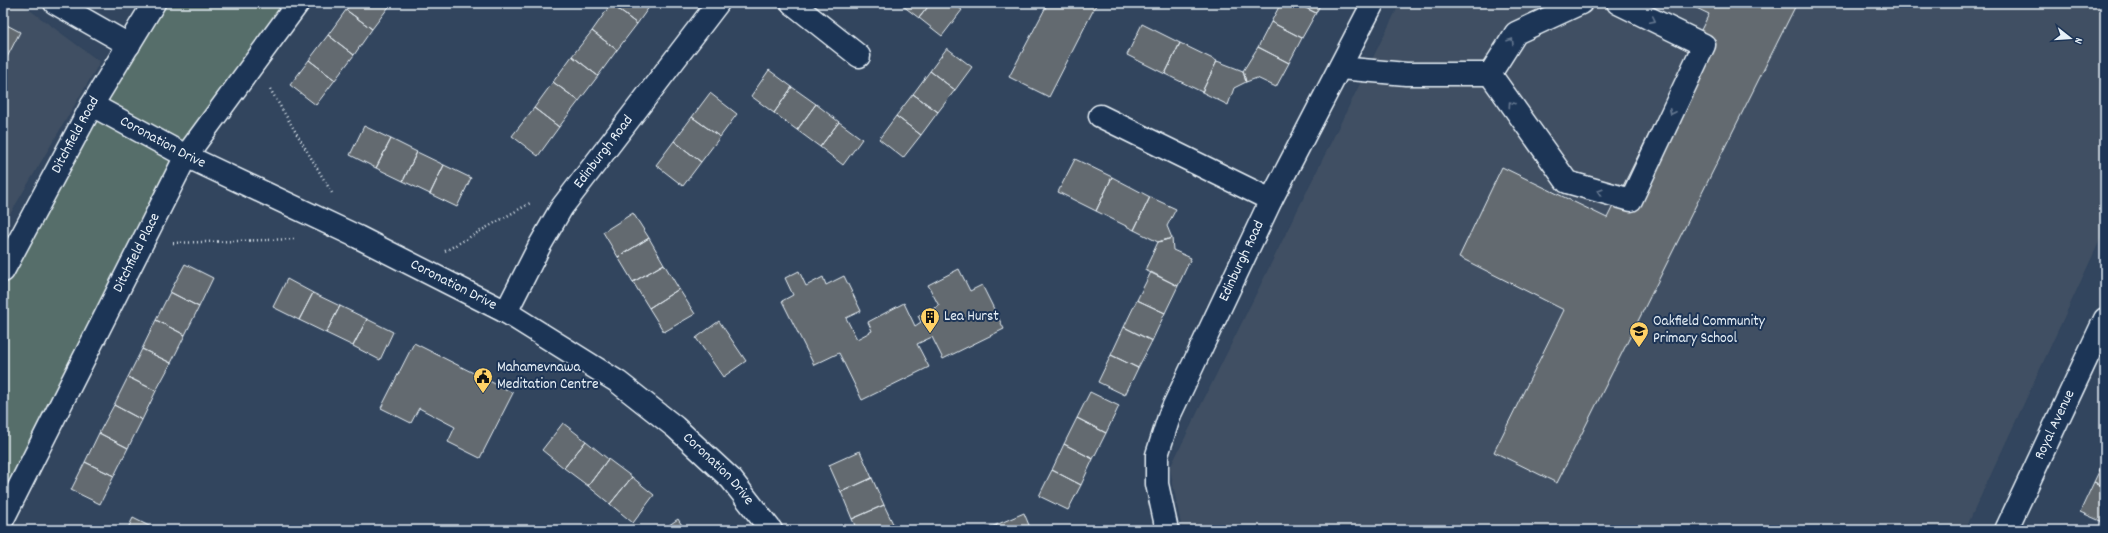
<svg xmlns="http://www.w3.org/2000/svg" width="2108" height="533" font-family="Dekko,sans-serif">
	<style>
		.built { fill: #415063 }
		.green { fill: #576e6a; stroke: #a0b0b1 }
		.building { fill: #636a6f; stroke: #e8f1f8 }
		.lines { fill: none; stroke-linecap: round; stroke-linejoin: round }
		.minor-casing { stroke: #e8f1f8; stroke-width: 25 }
		.path { stroke: #e8f1f8; stroke-width: 2.5; stroke-dasharray: 1 3; stroke-linecap: butt }
		.minor { stroke: #1d3557; stroke-width: 22 }
		.oneway { stroke: #64778f }
		.labels { text-anchor: middle; dominant-baseline: central; stroke-width: 4; stroke-linejoin: round; paint-order: stroke }
		.street-label { font-size: 15px; fill: #e8f1f8; stroke: #1d3557 }
		.poi-label { font-size: 15px; fill: #e8f1f8; stroke: #1d3557; text-anchor: start }
	</style>
	<rect width="100%" height="100%" fill="#32455e"/>
	<filter id="ink" filterUnits="userSpaceOnUse"><feTurbulence type="fractalNoise" baseFrequency=".025" numOctaves="2"/><feDisplacementMap in="SourceGraphic" scale="8" xChannelSelector="R" yChannelSelector="G"/><feConvolveMatrix kernelMatrix="1 2 1 2 8 2 1 2 1" color-interpolation-filters="sRGB"/></filter>
	<g filter="url(#ink)">
		<path class="built" d="M3 3H20L100 62 10 214 3 210Z
			M1400 3H2105V229L1965 530H1182L1170 468Z"/>
		<path class="green" d="M154 3H298L186 156 3 530V280Z"/>
		<path class="building" d="M352 3H389L391 4 372 29 346 10Z
			M612 3H652L637 24 611 4Z
			M899 3H931L919 18Z
			M931 3H953L962 10 942 36 919 18Z
			M1048 3H1097L1049 97 1009 77Z
			M1281 3H1296L1316 13 1302 38 1271 22Z
			M1296 3H1321L1316 13Z
			M1686 3H1786L1795 7 1557 483 1494 452 1564 310 1459 257 1502 167 1607 218 1709 14Z
			M611 4 637 24 617 50 592 31Z
			M346 10 372 29 354 55 328 35Z
			M1271 22 1302 38 1289 63 1258 47Z
			M3 23 20 32 3 65Z
			M1142 24 1180 43 1165 74 1127 55Z
			M592 31 617 50 598 76 572 56Z
			M328 35 354 55 335 80 309 60Z
			M1180 43 1217 61 1202 92 1165 74Z
			M1258 47 1289 63 1276 87 1257 78 1246 82 1243 71Z
			M947 48 972 67 955 90 930 71Z
			M572 56 598 76 579 101 553 82Z
			M309 60 335 80 316 105 290 85Z
			M1217 61 1243 71 1246 82 1234 88 1228 105 1202 92Z
			M769 70 792 87 774 113 751 96Z
			M930 71 955 90 938 112 913 94Z
			M553 82 579 101 559 127 534 108Z
			M792 87 816 104 797 130 774 113Z
			M710 93 737 114 720 137 692 117Z
			M913 94 938 112 921 135 896 116Z
			M816 104 839 122 820 147 797 130Z
			M534 108 559 127 538 156 512 136Z
			M896 116 921 135 903 158 879 139Z
			M692 117 720 137 701 162 674 141Z
			M839 122 862 139 843 165 820 147Z
			M364 126 391 139 376 168 350 155Z
			M391 139 417 152 403 181 376 168Z
			M674 141 701 162 683 186 656 165Z
			M417 152 444 165 430 194 403 181Z
			M1075 159 1112 177 1096 211 1058 192Z
			M444 165 471 178 457 207 430 194Z
			M1112 177 1150 197 1134 230 1096 211Z
			M1150 197 1176 209 1167 226 1172 238 1158 242 1134 230Z
			M633 213 649 238 618 257 603 232Z
			M649 238 664 264 633 282 618 257Z
			M1172 238 1173 250 1191 258 1178 286 1145 270 1158 242Z
			M185 264 213 278 199 307 170 292Z
			M664 264 679 289 649 308 633 282Z
			M959 269 970 291 982 285 1004 329 943 359 932 337 917 344 929 367 862 400 839 353 814 365 782 301 793 295 785 278 799 271 806 286 823 277 826 285 844 276 861 311 846 318 857 339 872 331 868 322 904 303 915 326 921 322 918 316 939 306 928 285Z
			M1151 272 1178 286 1165 313 1137 300Z
			M287 279 313 293 299 320 273 307Z
			M679 289 695 314 664 332 649 308Z
			M170 292 199 307 185 335 156 320Z
			M313 293 340 306 326 333 299 320Z
			M1137 300 1165 313 1152 341 1124 327Z
			M340 306 367 319 353 346 326 333Z
			M367 319 393 332 380 360 353 346Z
			M156 320 185 335 171 363 142 349Z
			M719 321 746 361 723 377 696 338Z
			M1124 327 1152 341 1138 368 1111 355Z
			M414 343 513 393 480 458 448 442 455 427 419 408 411 423 381 408Z
			M142 349 171 363 156 391 128 377Z
			M1111 355 1138 368 1125 395 1098 382Z
			M128 377 156 391 142 420 114 405Z
			M1090 392 1119 406 1106 433 1077 418Z
			M114 405 142 420 128 448 99 433Z
			M1077 418 1106 433 1093 459 1064 444Z
			M563 423 586 441 564 468 542 450Z
			M99 433 128 448 114 476 85 462Z
			M586 441 608 459 588 486 564 468Z
			M1064 444 1093 459 1081 485 1052 470Z
			M860 451 872 478 841 492 829 465Z
			M608 459 632 477 610 504 588 486Z
			M2105 459V487L2094 482Z
			M85 462 114 476 100 504 71 490Z
			M1052 470 1081 485 1068 510 1039 496Z
			M632 477 654 495 633 523 610 504Z
			M872 478 884 505 852 519 841 492Z
			M2094 482 2105 487V523L2080 512Z
			M884 505 896 530H857L852 519Z
			M1024 513 1031 530H998L996 525Z
			M133 518 157 530H127Z
			M678 519 685 530H662Z
			M996 525 998 530H982Z"/>
		<g class="lines">
			<defs>
				<g id="minor">
					<path d="M55 3 129 45"/>
					<path d="M792 3 859 56"/>
					<path d="M1340 68 1406 74H1490"/>
					<path d="M1490 74 1567 182 1631 200 1704 45 1618 3"/>
					<path d="M1490 74 1516 33 1581 3"/>
					<path id="s1" d="M92 105 186 156 358 237 506 312 618 382 675 427 731 479 771 530"/>
					<path d="M1100 116 1271 200"/>
					<path id="s2" d="M3 271 92 105 154 3"/>
					<path id="s3" d="M506 312 540 245 562 207 718 3"/>
					<path id="s4" d="M3 519 186 156 298 3"/>
					<path id="s5" d="M1167 530 1157 484V455L1170 414 1271 200 1373 3"/>
					<path id="s6" d="M2006 530 2105 319"/>
				</g>
			</defs>
			<use href="#minor" class="minor-casing"/>
			<path class="path" d="M270 89 332 193
				M173 243 296 239
				M445 251 532 202"/>
			<use href="#minor" class="minor"/>
		</g>
		<defs><path id="oneway-chevron" d="M-2-3.5L2.5 0L-2 3.5" fill="none" stroke-width="1.6" stroke-linecap="round" stroke-linejoin="round"/></defs>
		<g class="oneway">
			<use href="#oneway-chevron" transform="translate(1653 20) rotate(26)"/>
			<use href="#oneway-chevron" transform="translate(1511 41) rotate(-58)"/>
			<use href="#oneway-chevron" transform="translate(1511 104) rotate(-125)"/>
			<use href="#oneway-chevron" transform="translate(1672 112) rotate(115)"/>
			<use href="#oneway-chevron" transform="translate(1600 192) rotate(-164)"/>
		</g>
	</g>
	<defs>
		<symbol id="building-pin" viewBox="-11 -11 22 30"><path d="M0 17L-7.5 6A9.5 9.5 0 1 1 7.5 6Z" fill="#ffd166" stroke="#1d3557"/><path d="M-4-6H4V6H1V3H-1V6H-4ZM-2.5-4.3h1.7v1.8h-1.7ZM.8-4.3h1.7v1.8H.8ZM-2.5-1h1.7V.8h-1.7ZM.8-1h1.7V.8H.8Z" fill="#111"/></symbol>
		<symbol id="school-pin" viewBox="-11 -11 22 30"><path d="M0 17L-7.5 6A9.5 9.5 0 1 1 7.5 6Z" fill="#ffd166" stroke="#1d3557"/><path d="M0-5L7-2L0 1L-7-2ZM-4 1L0 2.5L4 1V4Q0 6-4 4Z" fill="#111"/></symbol>
		<symbol id="civic-pin" viewBox="-11 -11 22 30"><path d="M0 17L-7.5 6A9.5 9.5 0 1 1 7.5 6Z" fill="#ffd166" stroke="#1d3557"/><path d="M-.6-6.5H3V-4.5H.6V-3L4-1V1h2V6H-6V1h2V-1L-.6-3ZM-1.2 2.5V6h2.4V2.5Z" fill="#111"/></symbol>
	</defs>
	<g fill-rule="evenodd">
		<use href="#building-pin" x="919" y="306" width="22" height="30"/>
		<use href="#school-pin" x="1628" y="320" width="22" height="30"/>
		<use href="#civic-pin" x="472" y="366" width="22" height="30"/>
	</g>
	<g class="labels">
		<g class="street-label">
			<text stroke="none"><textPath href="#s2" startOffset="154">Ditchfield Road</textPath></text>
			<text stroke="none"><textPath href="#s1" startOffset="80">Coronation Drive</textPath></text>
			<text stroke="none"><textPath href="#s3" startOffset="188">Edinburgh Road</textPath></text>
			<text stroke="none"><textPath href="#s4" startOffset="298">Ditchfield Place</textPath></text>
			<text stroke="none"><textPath href="#s5" startOffset="288">Edinburgh Road</textPath></text>
			<text stroke="none"><textPath href="#s1" startOffset="404">Coronation Drive</textPath></text>
			<text stroke="none"><textPath href="#s6" startOffset="116">Royal Avenue</textPath></text>
			<text stroke="none"><textPath href="#s1" startOffset="728">Coronation Drive</textPath></text>
		</g>
		<g class="poi-label">
			<text x="944" y="317">Lea Hurst</text>
			<text x="1653" y="322">Oakfield Community<tspan x="1653" dy="17">Primary School</tspan></text>
			<text x="497" y="368">Mahamevnawa<tspan x="497" dy="17">Meditation Centre</tspan></text>
		</g>
	</g>
	<rect width="2108" height="533" fill="none" stroke="#1d3557" stroke-width="16"/>
	<rect x="8" y="8" width="2092" height="517" fill="none" stroke="#e8f1f8" stroke-width="1.5" filter="url(#ink)"/>
	<g transform="translate(2070 38) rotate(107)" stroke="#1d3557" stroke-width="3" paint-order="stroke">
	<path d="M0-3L7 15L0 10L-7 15Z" fill="#e8f1f8"/>
	<text y="-6" font-size="11" font-weight="bold" text-anchor="middle" fill="#e8f1f8">N</text>
	</g>
</svg>
